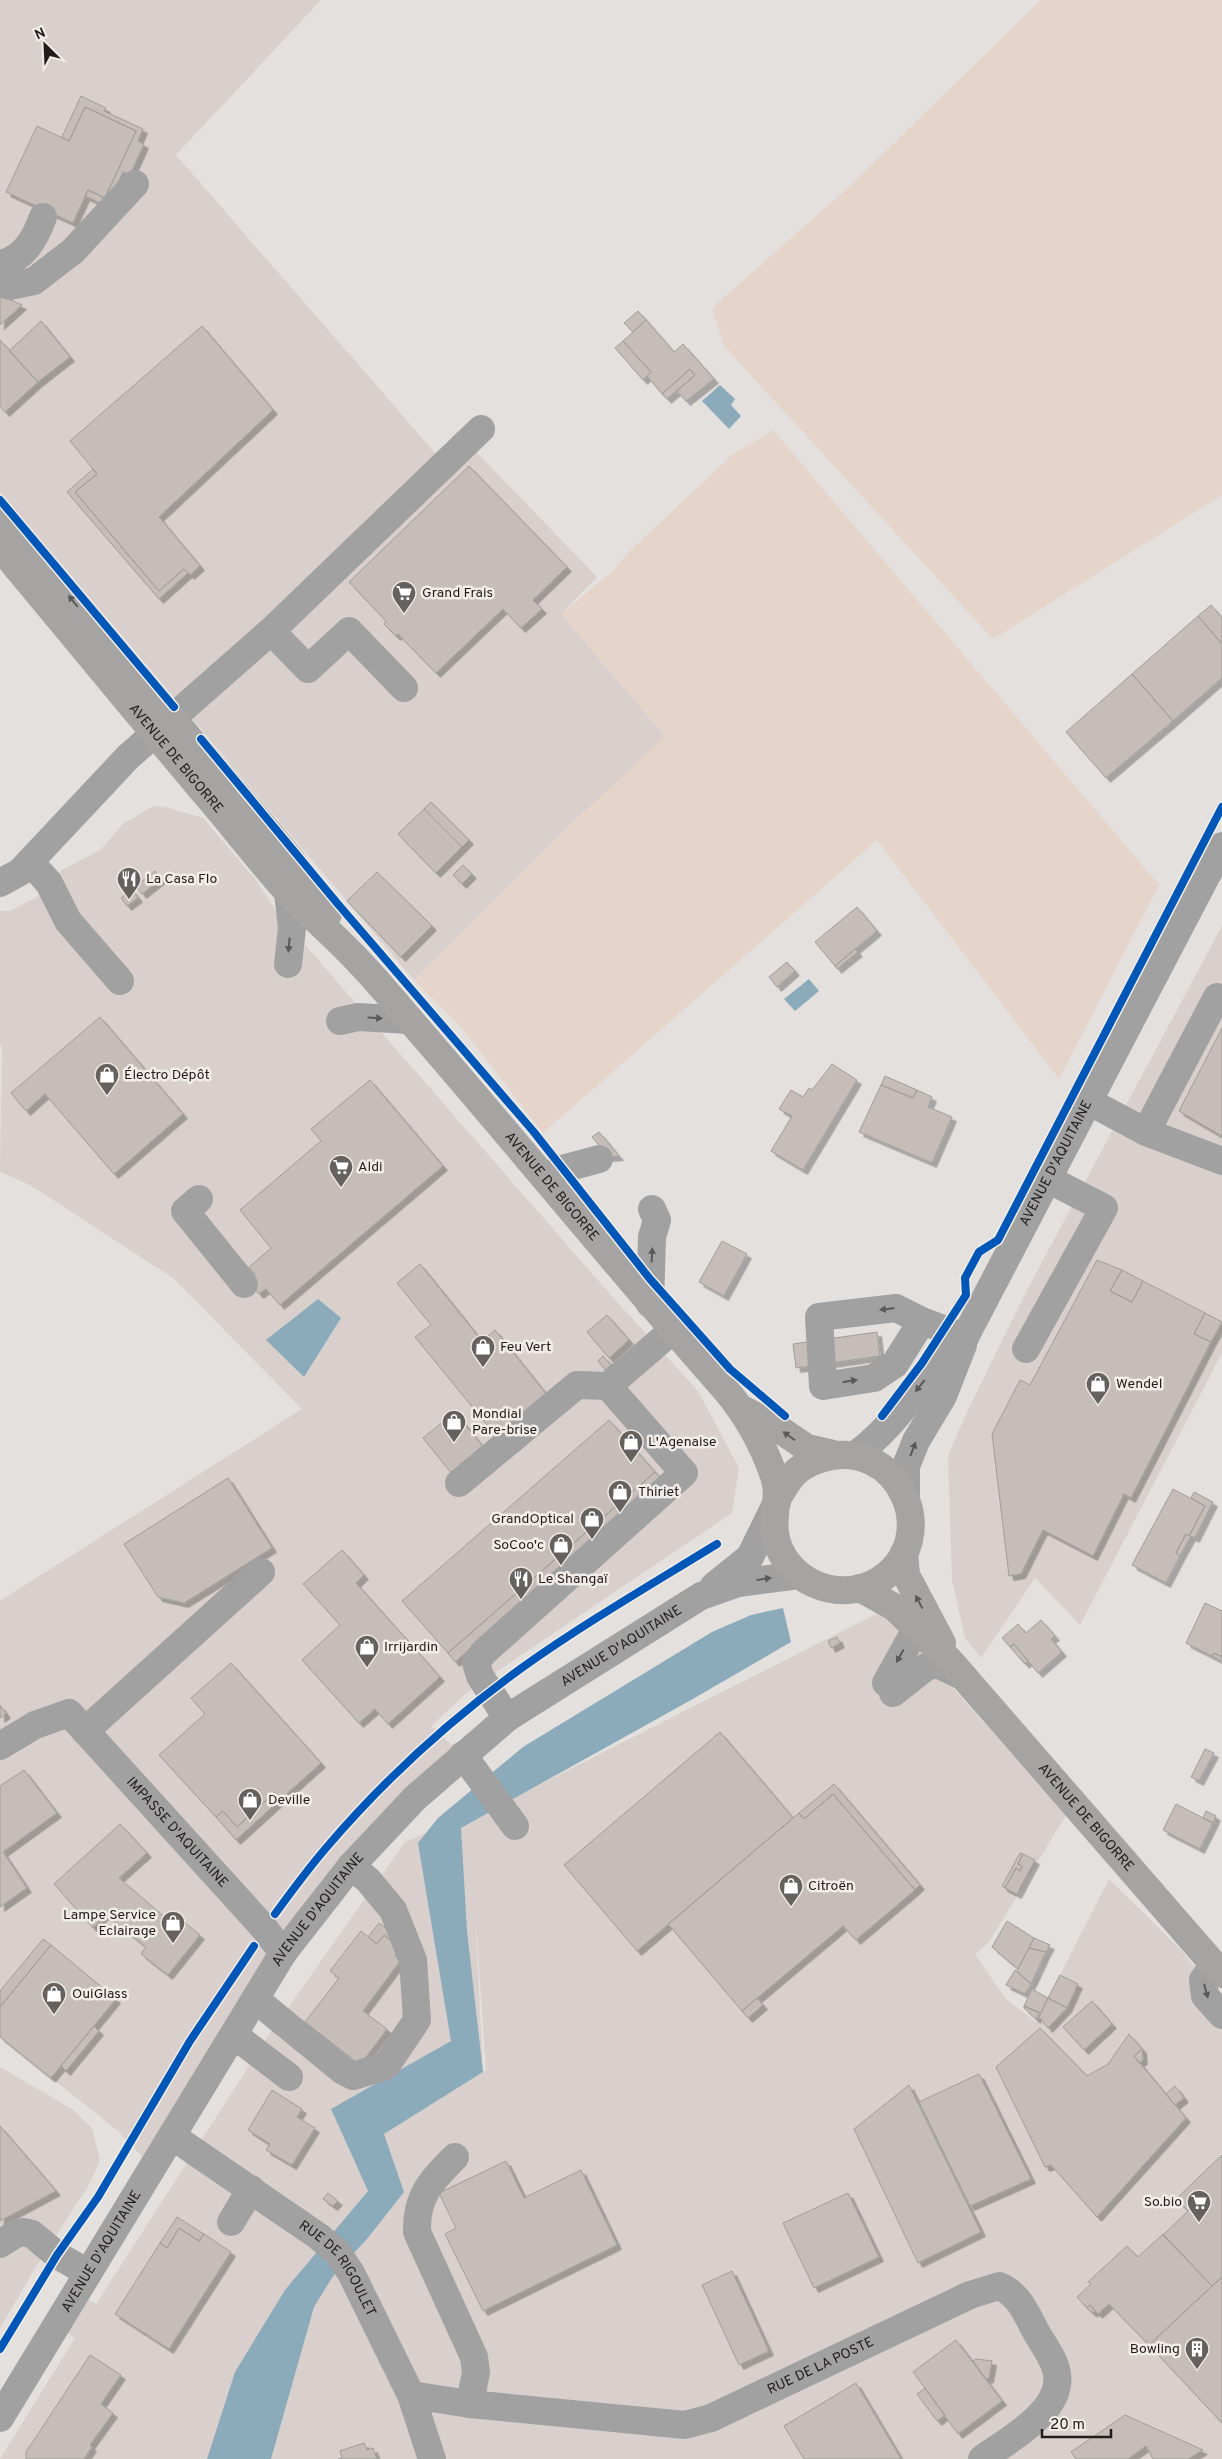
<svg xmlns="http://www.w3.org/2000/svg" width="1222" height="2459" font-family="Overpass,sans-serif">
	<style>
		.built { fill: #d9d0cd; fill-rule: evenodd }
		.green { fill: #e5d4ca }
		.water { fill: #8cabba }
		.building { fill: #c7bdb8; stroke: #9f9d9c; filter: url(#shadow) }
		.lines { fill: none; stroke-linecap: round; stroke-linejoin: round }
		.minor { stroke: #a2a1a2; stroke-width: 28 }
		.major { stroke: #a5a4a2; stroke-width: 28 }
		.cycleway-casing { stroke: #f3ede9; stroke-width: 11 }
		.cycleway { stroke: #0057b8; stroke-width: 8 }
		.oneway { fill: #5b5958 }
		.oneway2 { fill: #5a5858 }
		.labels { text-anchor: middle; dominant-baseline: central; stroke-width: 5; stroke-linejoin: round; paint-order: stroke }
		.poi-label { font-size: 14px; fill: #1f1c1b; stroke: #f3ede9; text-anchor: start }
		.street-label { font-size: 14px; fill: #1f1c1b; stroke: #f3ede9 }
	</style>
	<defs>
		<filter id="shadow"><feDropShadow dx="4.5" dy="4.5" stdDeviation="0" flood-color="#0004"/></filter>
	</defs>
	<rect width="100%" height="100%" fill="#e3e0de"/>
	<path class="built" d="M0 0H321L176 155 437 455 457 432 597 577 561 614 665 736 636 771 577 819 414 980 0 492Z
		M154 806 165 807 203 818 256 880 278 914 617 1302 698 1391 739 1468 732 1513 471 1689 431 1726 463 1755 351 1866 86 2299 96 2304 271 2032 405 1842 472 1813 499 1805 884 1610 1066 1815 989 1942 975 1954 1005 1998 1036 2022 1109 1879 1180 1949 1222 2000V2459H0L75 2338 56 2325 152 2167 118 2131 0 2037V1601L302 1409 173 1278 30 1185 0 1172 2 1046 0 1045V911H10L39 896 62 870 100 850 124 823ZM475 1909 486 2070 484 2071H483Z
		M1222 926V1353L1080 1625 1035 1578 981 1658 965 1638 952 1580 948 1456 966 1414 1027 1290Z
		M0 2067 72 2109 92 2128 100 2161 87 2188 37 2265 0 2328Z"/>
	<path class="green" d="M1041 0H1222V495L993 639 724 346 712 308 850 186Z
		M773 430 1159 885 1059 1079 877 840 543 1133 465 1032 414 980 570 825 665 736 561 614 614 570 629 552 732 455Z"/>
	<path class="water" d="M720 385 735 399 731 405 741 416 729 429 702 401Z
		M809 979 819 991 795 1011 784 999Z
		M318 1299 341 1318 304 1377 266 1340Z
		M783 1608 791 1642 691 1700 461 1828 467 1931 483 2072 384 2134 404 2192 367 2239 335 2273 314 2307 271 2459H207L235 2372 285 2290 368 2191 331 2109 451 2041 418 1843 438 1818 523 1747 712 1632 751 1615Z"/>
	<path class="building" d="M81 96 106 108 104 111 143 129 138 141 144 144 130 175 123 172 107 206 85 196 88 190 105 198 136 131 85 107 69 141 62 137Z
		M85 107 136 131 105 198 88 190 73 223 6 192 37 126 69 141Z
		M0 295 22 305 0 325Z
		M638 311 646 320 633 332 624 323Z
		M646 320 674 352 683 344 714 379 686 401 677 391 695 375 690 369 662 394 647 376 651 372 623 341Z
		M41 321 70 357 38 382 9 351Z
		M202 326 273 410 159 517 200 566 190 575 184 569 159 591 75 492 97 474 70 441Z
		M0 340 38 382 5 412 0 406Z
		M623 341 651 372 643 380 615 348Z
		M690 369 695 375 667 399 662 394Z
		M469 466 567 567 533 600 542 609 521 628 503 609 436 673 398 634 396 636 384 624 386 621 349 582Z
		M93 469 97 474 75 492 159 591 184 569 188 573 159 599 67 492Z
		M1211 605 1222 618V644L1198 616Z
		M1198 616 1222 644V678L1173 721 1132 674Z
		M1132 674 1173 721 1106 778 1066 732Z
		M431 802 469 840 462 847 424 809Z
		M424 809 462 847 436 873 398 834Z
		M463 865 472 874 462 884 453 875Z
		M155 871 161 879 142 894 136 886Z
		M377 872 432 926 401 957 347 901Z
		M132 890 138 898 127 906 121 898Z
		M857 907 877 931 835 966 815 942Z
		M855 949 858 952 837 969 835 966Z
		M787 962 795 971 777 987 769 977Z
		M100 1017 183 1114 114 1174 45 1094 26 1111 11 1093Z
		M1222 1028V1136L1179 1111Z
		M832 1064 857 1080 803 1170 771 1151 792 1116 779 1109 791 1090 803 1097 809 1088 812 1090Z
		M885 1076 917 1090 913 1098 881 1085Z
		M370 1080 443 1166 280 1305 266 1289 259 1294 247 1280 255 1274 249 1267 271 1248 240 1210 321 1141 311 1129Z
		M881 1085 913 1098 917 1090 932 1097 928 1107 952 1117 932 1163 859 1132Z
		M599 1132 619 1156 609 1157 592 1137Z
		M722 1241 747 1254 724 1296 699 1282Z
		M1097 1260 1122 1270 1110 1291 1132 1302 1143 1281 1205 1313 1194 1334 1211 1342 1131 1498 1124 1494 1093 1556 1043 1530 1021 1574 1009 1576 992 1434 1020 1380 1030 1385Z
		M420 1264 482 1341 495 1330 547 1395 496 1436 415 1337 431 1325 397 1283Z
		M1122 1270 1143 1281 1132 1302 1110 1291Z
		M1205 1313 1222 1322 1211 1342 1194 1334Z
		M607 1315 629 1340 609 1358 587 1332Z
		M877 1332 880 1356 796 1368 793 1344Z
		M603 1356 611 1365 605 1370 598 1361Z
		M455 1412 484 1448 452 1474 423 1438Z
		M609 1420 655 1472 448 1653 402 1601Z
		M655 1472 662 1480 455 1662 448 1653Z
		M228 1478 272 1548 184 1603 158 1597 124 1544Z
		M1173 1489 1205 1506 1189 1536 1186 1534 1176 1553 1180 1556 1166 1583 1132 1565Z
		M1194 1492 1213 1502 1195 1538 1191 1536 1180 1556 1176 1553 1186 1534 1189 1536 1205 1506 1191 1498Z
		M342 1550 364 1575 356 1583 440 1677 388 1724 375 1709 359 1723 302 1660 340 1625 303 1584Z
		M1205 1603 1222 1611V1657L1214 1653 1212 1656 1186 1643Z
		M1041 1620 1055 1636 1051 1639 1062 1652 1038 1673 1014 1644 1010 1647 1002 1638 1018 1624 1026 1633Z
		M837 1637 840 1643 831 1648 828 1641Z
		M1014 1644 1028 1661 1025 1664 1010 1647Z
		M1214 1653 1222 1657V1661L1212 1656Z
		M231 1663 321 1763 281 1799 275 1792 237 1827 223 1811 216 1817 159 1755 205 1714 191 1698Z
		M0 1705 6 1714 0 1718Z
		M720 1732 793 1818 637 1951 564 1865Z
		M1205 1749 1214 1753 1199 1781 1191 1777Z
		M24 1770 57 1813 3 1852 27 1888 0 1907V1786Z
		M834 1784 920 1885 915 1890 833 1794 804 1819 799 1813Z
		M275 1792 281 1799 236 1840 216 1817 223 1811 237 1827Z
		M833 1794 915 1890 856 1940 843 1926 742 2011 668 1924 799 1813 804 1819Z
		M1176 1804 1213 1823 1200 1849 1163 1830Z
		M1206 1811 1216 1816 1213 1823 1203 1818Z
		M120 1824 147 1853 119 1878 168 1920 173 1913 200 1935 168 1975 141 1954 146 1947 105 1914 93 1928 54 1884Z
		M1020 1853 1023 1854 1018 1864 1022 1866 1020 1871 1016 1868 1005 1888 1002 1886Z
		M1023 1854 1035 1860 1017 1894 1005 1888 1016 1868 1020 1871 1022 1866 1018 1864Z
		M1007 1921 1034 1938 1018 1969 992 1947Z
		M379 1923 394 1934 389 1939 384 1935 377 1944 368 1937Z
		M361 1931 377 1944 384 1935 401 1948 395 1956 401 1960 363 2011 387 2029 360 2065 305 2022 339 1978 330 1971Z
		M1034 1938 1050 1945 1046 1952 1029 1948Z
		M43 1939 51 1945 0 2007V1991Z
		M51 1945 116 1999 51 2078 0 2037V2007Z
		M1029 1948 1046 1952 1031 1984 1017 1971Z
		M1015 1970 1031 1984 1025 1994 1006 1985Z
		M1060 1975 1078 1984 1067 2008 1048 1998Z
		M1032 1989 1048 1998 1041 2013 1024 2006Z
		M757 1998 763 2005 748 2018 742 2011Z
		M1048 1998 1067 2008 1048 2028 1039 2017Z
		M1092 2001 1112 2024 1084 2050 1063 2027Z
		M1024 2006 1039 2013 1036 2019 1024 2008Z
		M94 2026 99 2031 66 2071 61 2066Z
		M1040 2028 1087 2076 1108 2064 1129 2034 1142 2049 1134 2056 1186 2118 1097 2217 1051 2165 1045 2167 996 2067Z
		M1142 2049 1143 2060 1139 2063 1134 2056Z
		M979 2074 1031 2179 970 2206 919 2102Z
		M909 2085 981 2232 918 2263 854 2129Z
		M1175 2086 1184 2098 1175 2105 1166 2094Z
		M272 2090 302 2109 297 2117 315 2128 292 2165 266 2150 270 2144 248 2130Z
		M0 2126 56 2191 0 2221Z
		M1222 2155V2277L1212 2286 1163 2235 1188 2211 1176 2199Z
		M506 2161 524 2198 581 2170 617 2245 483 2311 445 2234 456 2228 439 2193Z
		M328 2193 338 2201 333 2206 323 2199Z
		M848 2193 879 2257 814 2288 783 2223Z
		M177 2217 204 2234 199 2241 179 2228 167 2248 160 2243Z
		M179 2228 199 2241 204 2234 231 2252 169 2349 115 2314 160 2243 167 2248Z
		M1163 2234 1212 2286 1149 2345 1109 2304 1098 2314 1090 2305 1087 2308 1077 2297 1091 2284 1088 2282 1127 2246 1138 2257Z
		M732 2271 769 2351 739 2365 702 2285Z
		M1222 2277V2423L1149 2345Z
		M1090 2305 1095 2311 1093 2313 1087 2308Z
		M956 2340 1002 2401 958 2434 913 2372Z
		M90 2355 121 2375 101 2404 113 2413 90 2445 92 2447 84 2459H26V2452Z
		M976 2359 992 2361 989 2378 986 2379 973 2361Z
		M856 2383 901 2459H804L784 2426Z
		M925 2388 945 2415 937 2421 917 2394Z
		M1125 2415 1203 2450 1188 2459H1153L1146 2446 1128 2459H1076L1071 2452Z
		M364 2443 367 2450 373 2448 377 2459H338L342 2458 340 2451Z"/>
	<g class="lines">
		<g class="minor">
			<path d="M0 264C24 259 35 239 43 217"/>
			<path d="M0 283 10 286 34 281 73 251 135 184"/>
			<path d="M271 631 308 669 349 631 404 688"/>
			<path d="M30 862 49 883 68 921 120 981"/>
			<path d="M0 883 20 872 128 757 271 631 481 429"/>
			<path d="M288 964 292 928 288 892"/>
			<path d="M340 1021 358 1017 410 1020"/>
			<path d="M1088 1101 1146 1132 1217 997"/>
			<path d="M1146 1132 1222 1161"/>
			<path d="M545 1177 562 1169 599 1159"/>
			<path d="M199 1199 185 1211 244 1284"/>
			<path d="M650 1304 652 1237 657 1220 652 1209"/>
			<path d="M922 1321 895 1364 874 1378 823 1386 819 1317 896 1308 922 1321 965 1337"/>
			<path d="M1026 1349 1104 1208 1048 1179"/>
			<path id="s1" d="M855 1455C900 1424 924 1372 965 1337L1222 846"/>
			<path d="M459 1483 577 1385 608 1386 673 1330"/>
			<path d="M906 1497V1466L916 1441 943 1396 963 1345"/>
			<path d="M714 1586 750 1557 777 1502"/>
			<path d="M886 1683 916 1629"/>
			<path d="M893 1693 926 1667 937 1664 964 1677"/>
			<path d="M507 1718 480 1676 476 1663 483 1653 684 1473 608 1386"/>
			<path d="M85 1731 261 1572"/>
			<path id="s2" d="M0 1746 35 1725 69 1713 264 1928 283 1953"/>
			<path d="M463 1755 515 1826"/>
			<path d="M1214 1964 1203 1980 1205 1996 1222 2015"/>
			<path d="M255 1999 343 2071 353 2076 386 2066 417 2020 413 1960 393 1910 368 1880 351 1866"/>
			<path d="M234 2035 289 2077"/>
			<path id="s3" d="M172 2136 318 2236 337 2252 351 2273 411 2395 432 2459"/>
			<path d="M455 2157C431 2181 416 2196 417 2232L474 2357 476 2372 470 2404"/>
			<path d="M231 2222 251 2189"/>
			<path d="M0 2244 14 2235 23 2232 32 2234 57 2255 88 2273"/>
			<path id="s4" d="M411 2395 470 2404 685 2425 711 2418 970 2295 999 2286C1018 2293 1026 2313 1035 2330 1042 2343 1055 2359 1057 2374 1063 2411 1008 2440 982 2459"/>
			<path id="s5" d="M0 2418 283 1953 351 1866 415 1798 507 1718 701 1596 738 1583 799 1575"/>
		</g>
		<g class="major">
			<path d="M0 521 68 595 270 834 292 861 328 914"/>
			<path id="s6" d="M0 547C67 628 135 710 203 791 232 824 259 861 289 893 312 917 338 939 361 964 378 982 394 1001 410 1020 516 1142 618 1268 725 1389 746 1414 763 1444 774 1476 781 1496 772 1513 775 1533 782 1580 837 1605 878 1581 947 1539 897 1433 820 1459 810 1462 799 1468 792 1476 787 1482 783 1490 778 1497"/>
			<path d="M742 1409 776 1427 807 1448 833 1454"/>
			<path d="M904 1553 906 1575 942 1643"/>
			<path id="s7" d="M860 1588 894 1607 949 1660 1222 1974"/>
		</g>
		<defs>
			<path id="cycleway" d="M0 500 174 707
				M201 739 337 903 533 1131 650 1279 730 1369 785 1416
				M882 1416 922 1363 966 1295 965 1278 979 1252 998 1240 1222 807
				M275 1914C291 1892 308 1869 326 1848 383 1781 451 1719 523 1667 585 1623 652 1584 717 1544
				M0 2349 57 2255 98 2197 190 2041 254 1946"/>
		</defs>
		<use href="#cycleway" class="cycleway-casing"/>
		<use href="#cycleway" class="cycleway"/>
	</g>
	<defs><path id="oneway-solid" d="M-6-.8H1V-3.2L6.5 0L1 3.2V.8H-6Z" transform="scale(1.25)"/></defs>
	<g class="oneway">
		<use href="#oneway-solid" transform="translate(73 601) rotate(-129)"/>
		<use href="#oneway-solid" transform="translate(789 1436) rotate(-145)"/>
		<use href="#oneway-solid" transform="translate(919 1602) rotate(-118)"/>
	</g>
	<g class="oneway2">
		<use href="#oneway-solid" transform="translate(289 945) rotate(95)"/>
		<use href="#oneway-solid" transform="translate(375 1018) rotate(4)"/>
		<use href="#oneway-solid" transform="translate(652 1255) rotate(-87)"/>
		<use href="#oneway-solid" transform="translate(887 1309) rotate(173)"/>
		<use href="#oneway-solid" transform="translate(850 1381) rotate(-9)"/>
		<use href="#oneway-solid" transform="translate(920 1386) rotate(129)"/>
		<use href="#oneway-solid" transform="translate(913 1449) rotate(-69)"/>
		<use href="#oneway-solid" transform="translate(764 1579) rotate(-8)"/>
		<use href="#oneway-solid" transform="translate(900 1656) rotate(119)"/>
		<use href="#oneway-solid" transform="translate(1206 1991) rotate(75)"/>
	</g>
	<defs>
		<symbol id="supermarket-pin" viewBox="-11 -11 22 30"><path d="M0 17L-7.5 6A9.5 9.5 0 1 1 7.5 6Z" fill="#64615f" stroke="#f3ede9"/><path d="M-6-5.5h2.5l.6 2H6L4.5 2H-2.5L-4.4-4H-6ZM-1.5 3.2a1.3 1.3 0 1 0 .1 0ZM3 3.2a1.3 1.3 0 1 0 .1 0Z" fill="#fff"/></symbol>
		<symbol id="restaurant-pin" viewBox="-11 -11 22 30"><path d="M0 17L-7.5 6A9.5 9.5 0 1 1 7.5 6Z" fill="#64615f" stroke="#f3ede9"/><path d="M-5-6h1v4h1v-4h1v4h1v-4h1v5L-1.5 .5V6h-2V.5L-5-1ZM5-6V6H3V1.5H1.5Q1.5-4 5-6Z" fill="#fff"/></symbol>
		<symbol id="shop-pin" viewBox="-11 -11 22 30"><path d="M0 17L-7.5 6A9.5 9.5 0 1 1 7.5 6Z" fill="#64615f" stroke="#f3ede9"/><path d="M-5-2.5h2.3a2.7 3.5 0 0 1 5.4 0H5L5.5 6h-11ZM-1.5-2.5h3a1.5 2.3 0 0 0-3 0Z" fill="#fff"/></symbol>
		<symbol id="building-pin" viewBox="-11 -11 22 30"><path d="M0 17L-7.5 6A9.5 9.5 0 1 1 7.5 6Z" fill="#64615f" stroke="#f3ede9"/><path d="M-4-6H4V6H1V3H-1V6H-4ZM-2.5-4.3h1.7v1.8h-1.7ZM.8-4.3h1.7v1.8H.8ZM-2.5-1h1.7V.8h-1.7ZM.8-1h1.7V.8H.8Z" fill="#fff"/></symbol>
	</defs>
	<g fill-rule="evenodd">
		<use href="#supermarket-pin" x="390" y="579" width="28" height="38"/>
		<use href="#restaurant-pin" x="115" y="865" width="28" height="38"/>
		<use href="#shop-pin" x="93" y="1061" width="28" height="38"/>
		<use href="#supermarket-pin" x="327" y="1153" width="28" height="38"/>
		<use href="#shop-pin" x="469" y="1333" width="28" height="38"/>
		<use href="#shop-pin" x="1084" y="1370" width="28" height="38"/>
		<use href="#shop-pin" x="440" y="1408" width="28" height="38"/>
		<use href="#shop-pin" x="617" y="1428" width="28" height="38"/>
		<use href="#shop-pin" x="606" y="1478" width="28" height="38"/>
		<use href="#shop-pin" x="578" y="1505" width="28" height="38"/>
		<use href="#shop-pin" x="547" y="1531" width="28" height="38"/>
		<use href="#restaurant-pin" x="507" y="1565" width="28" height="38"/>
		<use href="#shop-pin" x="353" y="1633" width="28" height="38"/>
		<use href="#shop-pin" x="236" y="1786" width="28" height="38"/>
		<use href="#shop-pin" x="777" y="1872" width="28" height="38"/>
		<use href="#shop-pin" x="159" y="1909" width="28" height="38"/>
		<use href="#shop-pin" x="40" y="1980" width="28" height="38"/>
		<use href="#supermarket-pin" x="1185" y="2188" width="28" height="38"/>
		<use href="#building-pin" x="1183" y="2335" width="28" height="38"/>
	</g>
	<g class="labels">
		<g class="poi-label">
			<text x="422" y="593">Grand Frais</text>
			<text x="146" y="879">La Casa Flo</text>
			<text x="124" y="1075">Électro Dépôt</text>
			<text x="358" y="1167">Aldi</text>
			<text x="500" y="1347">Feu Vert</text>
			<text x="1116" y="1384">Wendel</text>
			<text x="472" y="1414">Mondial<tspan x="472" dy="16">Pare-brise</tspan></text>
			<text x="648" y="1442">L'Agenaise</text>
			<text x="638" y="1492">Thiriet</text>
			<text x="574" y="1519" text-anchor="end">GrandOptical</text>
			<text x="544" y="1545" text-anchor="end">SoCoo'c</text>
			<text x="538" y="1579">Le Shangaï</text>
			<text x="384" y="1647">Irrijardin</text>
			<text x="268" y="1800">Deville</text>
			<text x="808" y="1886">Citroën</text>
			<text x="156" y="1915" text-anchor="end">Lampe Service<tspan x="156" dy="16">Eclairage</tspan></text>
			<text x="72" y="1994">OuiGlass</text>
			<text x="1182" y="2202" text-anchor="end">So.bio</text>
			<text x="1180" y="2349" text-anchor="end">Bowling</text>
		</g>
		<g class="street-label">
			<text stroke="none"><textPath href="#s6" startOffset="275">AVENUE DE BIGORRE</textPath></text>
			<text stroke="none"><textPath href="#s1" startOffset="358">AVENUE D'AQUITAINE</textPath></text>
			<text stroke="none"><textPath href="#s6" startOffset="845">AVENUE DE BIGORRE</textPath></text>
			<text stroke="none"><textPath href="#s5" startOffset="1005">AVENUE D'AQUITAINE</textPath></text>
			<text stroke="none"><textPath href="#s7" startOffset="324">AVENUE DE BIGORRE</textPath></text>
			<text stroke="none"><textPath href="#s2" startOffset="238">IMPASSE D'AQUITAINE</textPath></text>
			<text stroke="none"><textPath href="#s5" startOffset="600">AVENUE D'AQUITAINE</textPath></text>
			<text stroke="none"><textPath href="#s5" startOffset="195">AVENUE D'AQUITAINE</textPath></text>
			<text stroke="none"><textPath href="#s3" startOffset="215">RUE DE RIGOULET</textPath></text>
			<text stroke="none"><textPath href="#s4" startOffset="424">RUE DE LA POSTE</textPath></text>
		</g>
	</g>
	<g transform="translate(45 45) rotate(336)" stroke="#f3ede9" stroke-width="4" paint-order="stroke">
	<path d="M0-4L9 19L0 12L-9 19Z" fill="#1f1c1b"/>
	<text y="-8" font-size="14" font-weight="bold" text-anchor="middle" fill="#1f1c1b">N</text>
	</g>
	<path d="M1042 2429v8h69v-8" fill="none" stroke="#1f1c1b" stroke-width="2.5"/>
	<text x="1050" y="2429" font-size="15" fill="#1f1c1b" stroke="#f3ede9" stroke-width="4" paint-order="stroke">20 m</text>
</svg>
